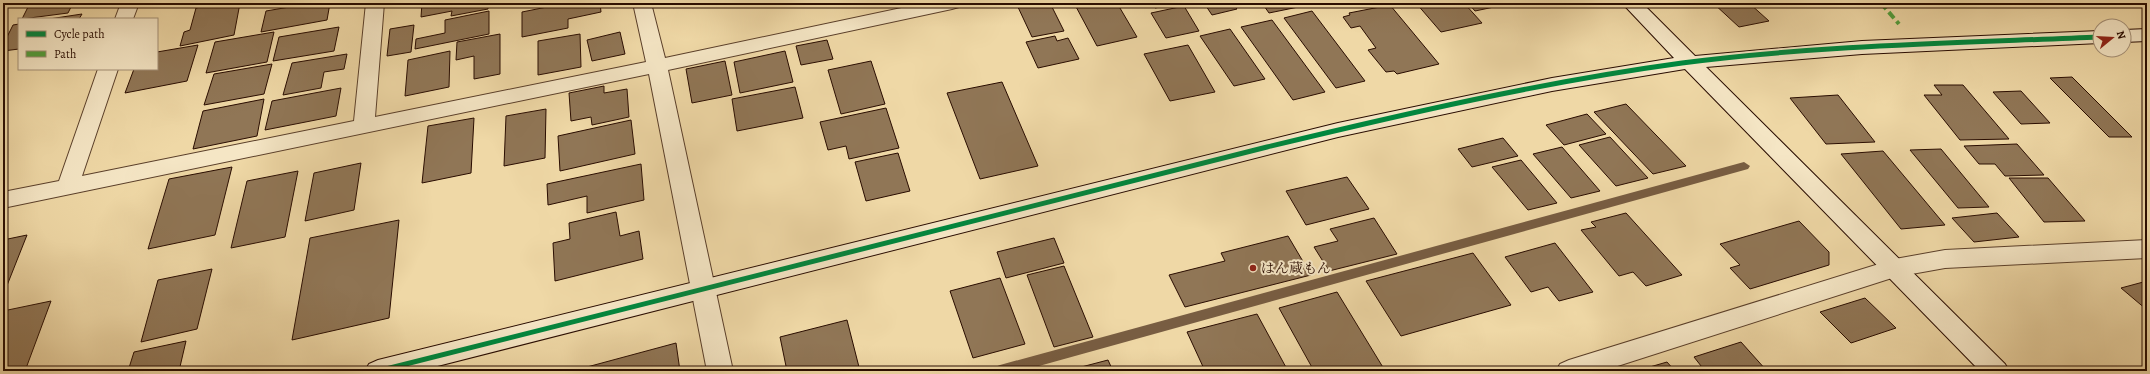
<svg xmlns="http://www.w3.org/2000/svg" width="2150" height="374" font-family="Alegreya,'Noto Serif JP',serif">
	<style>
		.lines { fill: none; stroke-linecap: round; stroke-linejoin: round }
		.stream { fill: #785d42; fill-rule: evenodd }
		.building { fill: #907656; stroke: #290c00 }
		.street-casing { stroke: #5a3f2a; stroke-width: 2 }
		.secondary-casing { stroke: #290c00; stroke-width: 2 }
		.street { fill: #f5e6c5; fill-rule: evenodd }
		.secondary { fill: #f5e6c5; fill-rule: evenodd }
		.quiet { stroke: #519f3c; stroke-width: 4; stroke-dasharray: 8 4; stroke-linecap: butt }
		.cycleway-casing { stroke: #f5e6c5; stroke-width: 8 }
		.cycleway { stroke: #00873e; stroke-width: 5 }
		.poi-dot { fill: #8f2418; stroke: #f5e6c5; stroke-width: 1.5 }
		.labels { text-anchor: middle; dominant-baseline: central; stroke-width: 4; stroke-linejoin: round; paint-order: stroke }
		.poi-label { font-size: 14px; fill: #290c00; stroke: #f5e6c5; text-anchor: start }
	</style>
	<rect width="100%" height="100%" fill="#efd8a6"/>
	<filter id="stains"><feTurbulence type="fractalNoise" baseFrequency=".005" numOctaves="4"/><feColorMatrix values="0 0 0 0 .2 0 0 0 0 .09 0 0 0 0 .02 0 0 0 .5 -.17"/></filter>
	<radialGradient id="worn" r=".72"><stop offset=".6" stop-color="#630" stop-opacity="0"/><stop offset="1" stop-color="#630" stop-opacity=".3"/></radialGradient>
	<g class="lines">
		<path class="stream" d="M1744 162 1750 166 1748 169 1021 371H993L995 367 1000 365Z"/>
	</g>
	<path class="building" d="M30 3H73L68 13 22 19Z
		M219 3H240L234 35 180 46 184 32 190 30 196 8Z
		M313 3H330L327 20 261 32 266 11Z
		M422 3H488V9L451 16 452 11 421 17Z
		M567 3H600L601 12 568 19V28L522 37V12Z
		M1025 3H1050L1064 31 1032 37 1017 5Z
		M1074 3H1117L1137 37 1097 46Z
		M1152 3H1182L1155 8Z
		M1204 3H1236L1233 4 1237 9 1212 15Z
		M1262 3H1307L1308 5 1269 13Z
		M1416 3H1464L1482 23 1441 32Z
		M1468 3H1513L1475 11Z
		M1713 3H1749L1769 21 1739 27Z
		M1390 5 1439 64 1397 74 1394 71 1386 72 1368 50 1376 48 1360 26 1351 28 1343 17 1350 15 1349 13Z
		M1184 6 1199 31 1166 38 1151 13Z
		M489 11V34L415 49 416 39 445 33V20Z
		M1312 11 1365 81 1336 88 1284 18Z
		M82 14 79 19H49Z
		M1272 20 1325 92 1293 100 1241 27Z
		M19 24V49L3 51V45L13 25Z
		M414 25 411 52 387 56 390 29Z
		M339 27 334 51 273 61 279 37Z
		M1230 29 1265 79 1234 86 1200 36Z
		M274 32 267 62 206 73 215 42Z
		M620 32 625 54 592 61 587 40Z
		M500 34V74L474 79V56L456 60 457 42Z
		M580 34 581 67 538 75V41Z
		M1055 36 1057 41 1068 38 1079 59 1038 68 1026 42Z
		M827 40 833 59 801 65 796 46Z
		M198 45 187 81 125 93 134 69H157V52Z
		M1188 45 1215 92 1170 101 1144 54Z
		M450 51 449 87 405 96 408 60Z
		M785 51 793 82 740 93 734 62Z
		M347 54 344 69 324 72 321 88 283 95 292 63Z
		M725 61 732 95 692 103 686 69Z
		M871 61 885 104 841 114 828 70Z
		M272 64 264 94 204 105 214 74Z
		M2072 77 2132 137H2109L2050 78Z
		M1002 82 1038 166 980 179 947 93Z
		M1934 85H1963L2009 139 1960 140 1924 95H1942Z
		M604 86V93L627 89 629 117 592 125 591 117 571 121 569 93Z
		M795 87 803 118 737 131 732 99Z
		M341 88 336 116 265 130 272 101Z
		M2021 91 2050 123 2021 124 1993 92Z
		M1838 95 1875 142 1826 144 1790 98Z
		M264 99 257 136 193 149 203 111Z
		M1626 104 1686 166 1653 174 1594 112Z
		M886 108 899 148 849 159 846 146 828 150 820 122Z
		M546 109 545 158 504 166 506 116Z
		M1587 114 1606 134 1564 145 1546 125Z
		M474 118 471 173 422 183 428 126Z
		M631 120 635 154 560 171 558 136Z
		M1610 137 1648 178 1616 186 1579 145Z
		M1503 138 1518 156 1472 167 1458 149Z
		M2017 144 2044 175 2005 176 1995 164H1979L1964 146Z
		M1562 147 1600 191 1571 198 1533 154Z
		M1941 149 1989 207 1958 208 1910 150Z
		M1883 151 1945 225 1901 229 1841 154Z
		M898 153 910 191 866 201 855 162Z
		M1521 160 1557 203 1528 210 1492 167Z
		M361 163 354 210 305 221 314 173Z
		M641 164 644 200 587 213V196L548 205 547 184Z
		M232 167 215 235 148 249 169 179Z
		M298 171 285 237 231 248 247 181Z
		M1347 177 1369 209 1306 225 1286 191Z
		M2009 178H2048L2085 221 2044 222Z
		M616 212 620 236 639 231 643 259 555 281 553 243 570 239 569 223Z
		M1626 213 1682 275 1646 286 1633 272 1619 276 1581 230 1596 227 1591 222Z
		M1997 213 2019 237 1974 242 1952 218Z
		M1374 218 1397 254 1329 271 1314 247 1338 241 1330 229Z
		M399 220 389 318 292 340 310 238Z
		M1799 221 1829 252V265L1750 289 1730 268 1740 265 1720 244Z
		M27 235 6 288H3V240Z
		M1288 236 1311 275 1185 307 1169 275 1225 261 1221 253Z
		M1054 238 1064 263 1006 278 997 252Z
		M1555 243 1593 292 1559 301 1548 287 1531 292 1505 257Z
		M1473 253 1511 305 1401 336 1366 281Z
		M1064 266 1093 337 1054 347 1027 275Z
		M212 269 197 329 141 342 158 280Z
		M1000 278 1025 344 973 358 950 291Z
		M2147 281V310L2121 288Z
		M1337 292 1384 369 1314 371 1279 308Z
		M1865 298 1896 328 1851 343 1820 312Z
		M51 301 25 371H3V311Z
		M1257 314 1288 371H1205L1187 332Z
		M847 320 860 371H787L780 337Z
		M186 341 179 371H128L134 352Z
		M1741 342 1767 371H1705L1694 357Z
		M676 343 680 371H588L587 367Z
		M1108 360 1113 371H1066Z
		M1667 362 1675 371H1636Z"/>
	<g class="lines">
		<defs>
			<path id="street" d="M121 3H139L133 19H115Z
				M366 3H384L375 117 646 62 633 3H651L665 58 925 3H961L959 7 952 9 668 70 733 371H707L649 74 3 208V192L59 181 98 69H118L82 176 354 121Z
				M2147 240V258L1945 268 1895 277 1602 371H1556L1560 364 1569 360 1895 259 1945 250Z"/>
			<path id="secondary" d="M1622 3H1642L1695 56 1862 41 2100 31V43L1862 54 1706 67 2005 364 2009 371H1980L1685 69 1552 91 1338 137 418 371H365L369 364 378 360 1338 123 1552 78 1674 58Z
				M2147 29V41L2124 42V30Z"/>
		</defs>
		<use href="#street" class="street-casing"/>
		<use href="#secondary" class="secondary-casing"/>
		<use href="#street" class="street"/>
		<use href="#secondary" class="secondary"/>
		<path class="quiet" d="M1881 3 1899 24"/>
		<defs>
			<path id="cycleway" d="M378 371 1267 147C1404 114 1542 82 1682 63 1820 45 1961 43 2100 37"/>
		</defs>
		<use href="#cycleway" class="cycleway-casing"/>
		<use href="#cycleway" class="cycleway"/>
	</g>
	<circle class="poi-dot" cx="1253" cy="268" r="4"/>
	<g class="labels">
		<g class="poi-label">
			<text x="1261" y="268">はん蔵もん</text>
		</g>
	</g>
	<rect width="2150" height="374" fill="none" stroke="#efd8a6" stroke-width="16"/>
	<rect x="4" y="4" width="2142" height="366" fill="none" stroke="#290c00" stroke-width="2"/>
	<rect x="8" y="8" width="2134" height="358" fill="none" stroke="#290c00"/>
	<rect x="18" y="18" width="140" height="52" fill="#f5e6c5" stroke="#a38f76"/>
	<rect x="26" y="31" width="20" height="6" fill="#00873e" stroke="#a38f76"/>
	<text x="54" y="38" font-size="12" fill="#290c00">Cycle path</text>
	<rect x="26" y="51" width="20" height="6" fill="#519f3c" stroke="#a38f76"/>
	<text x="54" y="58" font-size="12" fill="#290c00">Path</text>
	<g transform="translate(2112 38) rotate(72)"><circle r="19" fill="#f5e6c5" stroke="#a38f76"/>
	<path d="M0-3L7 15L0 10L-7 15Z" fill="#8f2418"/>
	<text y="-6" font-size="11" font-weight="bold" text-anchor="middle" fill="#290c00">N</text>
	</g>
	<rect width="100%" height="100%" filter="url(#stains)"/>
	<rect width="100%" height="100%" fill="url(#worn)"/>
</svg>
